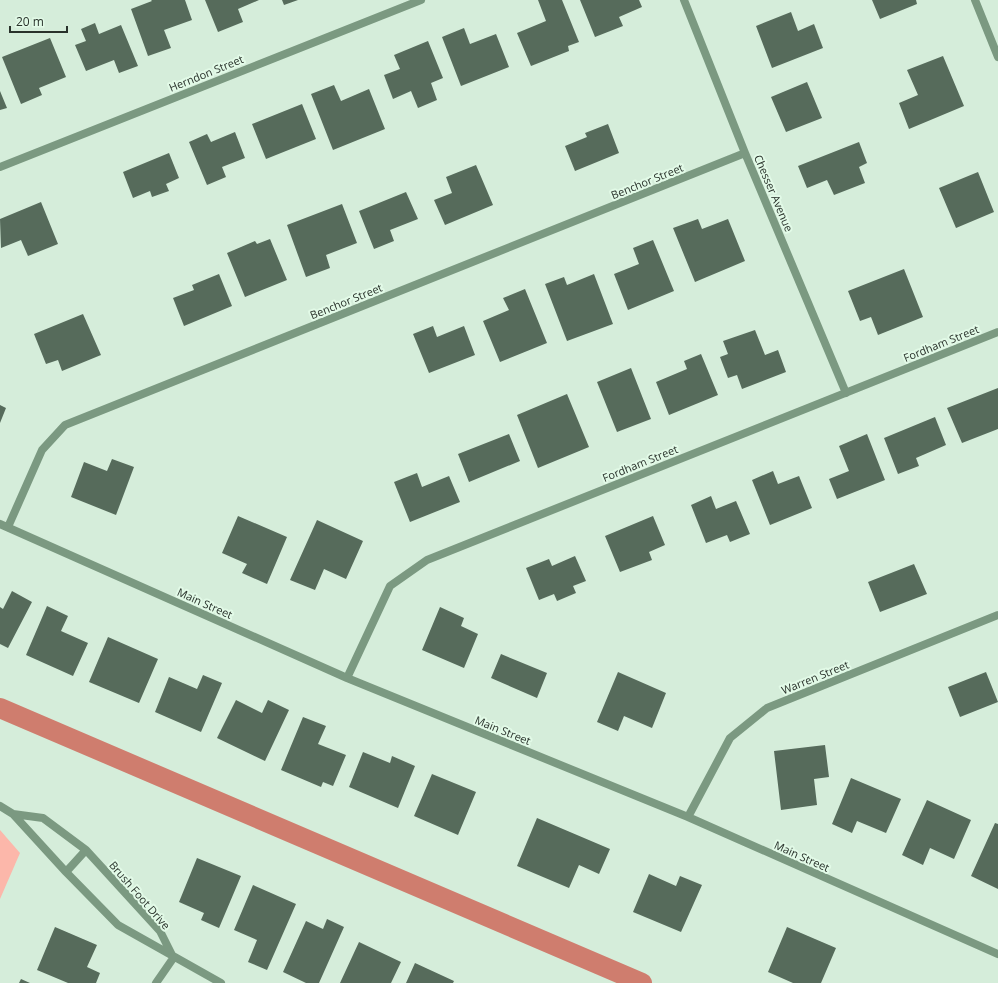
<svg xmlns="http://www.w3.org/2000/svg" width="998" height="983" font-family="'Open Sans',sans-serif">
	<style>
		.green { fill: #fcb7aa }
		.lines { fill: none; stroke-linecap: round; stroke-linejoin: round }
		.canal { stroke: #cf7d6e; stroke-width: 20 }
		.building { fill: #566b5b }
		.street { stroke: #7b9981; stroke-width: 8 }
		.labels { text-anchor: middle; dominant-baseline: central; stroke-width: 4; stroke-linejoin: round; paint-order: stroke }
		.street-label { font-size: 11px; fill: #29322b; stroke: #e2fae7 }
	</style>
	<rect width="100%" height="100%" fill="#d5edda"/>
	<path class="green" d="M0 830 20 853 0 899Z"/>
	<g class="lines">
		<path class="canal" d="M0 708 642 983"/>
	</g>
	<path class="building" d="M151 0H185L192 20 164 30 171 48 148 56 131 9 152 1Z
		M205 0H259L238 9 243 22 218 32Z
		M282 0H298L284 5Z
		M538 0H562L579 42 568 46 569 51 531 66 517 33 546 21Z
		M580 0H639L642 7 619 17 623 26 595 37Z
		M872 0H916L917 4 880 19Z
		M791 12 798 31 814 24 823 48 772 68 756 26Z
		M95 23 99 34 121 25 138 66 119 73 114 60 86 71 75 45 86 41 81 29Z
		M464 28 470 44 496 34 509 67 461 86 442 37Z
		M50 38 66 77 39 88 42 95 21 104 2 57Z
		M428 41 443 78 431 83 437 100 418 108 411 91 393 99 384 75 400 69 394 55Z
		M943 56 964 106 909 129 899 103 918 95 907 70Z
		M807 82 822 118 786 132 771 97Z
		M334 85 341 101 369 89 385 129 333 150 311 94Z
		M0 91 7 108 0 110Z
		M302 104 316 139 266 159 252 124Z
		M608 124 619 153 575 171 565 146 587 137 585 133Z
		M235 132 245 158 222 167 226 177 207 185 189 142 207 134 211 142Z
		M859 142 867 163 859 167 865 183 834 195 827 180 807 188 798 166Z
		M169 153 179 178 166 184 169 191 152 197 150 191 133 198 123 172Z
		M476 165 493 205 445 225 434 200 452 193 446 177Z
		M978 172 994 212 956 228 939 188Z
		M406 192 418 219 390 230 394 241 374 249 359 211Z
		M41 202 58 244 28 256 21 240 1 248 0 219Z
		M342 204 357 243 326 255 330 268 306 277 287 225Z
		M698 219 702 229 728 219 745 261 695 282 673 228Z
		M270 239 287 280 245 297 227 253 255 241 257 244Z
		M653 240 674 291 628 310 614 274 639 264 633 248Z
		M904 269 923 317 878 335 871 317 860 321 848 291Z
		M219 274 232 306 184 326 173 298 194 290 192 285Z
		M594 274 613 324 567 341 545 284 564 277 567 285Z
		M525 289 547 343 500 362 483 321 509 310 503 298Z
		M83 314 101 355 62 371 58 360 46 364 34 334Z
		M433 326 437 337 464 326 475 355 429 373 413 334Z
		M755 330 765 355 778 350 786 372 742 389 737 375 728 378 720 357 728 354 723 341Z
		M701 354 718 395 669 415 656 382 687 369 684 361Z
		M631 368 651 419 617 432 597 382Z
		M998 388V429L962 443 947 408Z
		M567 394 589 447 538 468 517 415Z
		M0 405 6 408 0 423Z
		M935 417 946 445 916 458 919 466 898 474 884 438Z
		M509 434 520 461 469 482 458 454Z
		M867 434 885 480 837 499 829 479 849 471 839 446Z
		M112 459 134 467 116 515 71 497 84 462 107 471Z
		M773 471 778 484 799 476 812 508 770 525 752 480Z
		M417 473 422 487 449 476 460 502 410 522 394 482Z
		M711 496 716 509 736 501 750 534 730 542 727 535 706 543 691 505Z
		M238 516 287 537 267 584 242 573 247 564 222 553Z
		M653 516 665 545 649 552 652 560 620 572 605 536Z
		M317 520 363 541 346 579 324 569 315 590 290 580Z
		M575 556 586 581 573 586 576 593 557 601 554 594 539 600 526 568 549 559 552 566Z
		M914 564 927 594 880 612 868 582Z
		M12 591 32 602 8 648 0 644V607L3 609Z
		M47 606 68 616 61 631 88 643 73 676 26 655Z
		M440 607 464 618 461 626 478 634 464 668 422 650Z
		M108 637 158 659 139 703 89 682Z
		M501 654 547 673 537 698 491 678Z
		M618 672 666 693 652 728 624 716 618 731 597 722Z
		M986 672 998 702 960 717 948 687Z
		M203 675 222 683 201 732 155 712 169 677 197 689Z
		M236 700 262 713 268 700 289 710 265 761 217 738Z
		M303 717 326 726 318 744 346 755 333 786 323 782 321 787 281 770Z
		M825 745 829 777 814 779 817 805 781 810 774 751Z
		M363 752 390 763 392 756 415 766 398 808 349 787Z
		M432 774 476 792 458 835 414 816Z
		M851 778 901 799 886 833 857 821 852 833 832 824Z
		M927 800 971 820 954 859 930 848 923 865 902 855Z
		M537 818 610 849 599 874 579 865 569 888 517 866Z
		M995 823 998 824V889L971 876Z
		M197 858 241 876 219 928 201 920 204 913 179 902Z
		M649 874 676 886 680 876 702 885 681 932 633 912Z
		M253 885 296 904 267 970 248 962 257 940 234 930Z
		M327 919 344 927 319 983H306L283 972 306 921 323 929Z
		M55 927 97 945 87 967 100 973 96 983H68L37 970Z
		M787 927 836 948 821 983H793L768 972Z
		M359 942 401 962 391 983H340Z
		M415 963 454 981 453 983H406Z
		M21 979 30 983H19Z"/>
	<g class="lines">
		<path class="street" d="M684 0 745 153 846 393
			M975 0 998 57
			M0 167 421 0
			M0 524 347 678 688 817 998 954
			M8 527 42 450 65 425 745 153
			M347 678 390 586 427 560 998 332
			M0 806 13 814 66 872 118 925 221 983
			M13 814 43 818 86 850 160 931 173 957
			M688 817 730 738 767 708 998 615
			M66 872 86 850
			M156 983 174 957"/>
	</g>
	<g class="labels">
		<g class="street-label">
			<text transform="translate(206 73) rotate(-22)">Herndon Street</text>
			<text transform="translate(647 181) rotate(-22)">Benchor Street</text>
			<text transform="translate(774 193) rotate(67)">Chesser Avenue</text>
			<text transform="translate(346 301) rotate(-22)">Benchor Street</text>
			<text transform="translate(941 343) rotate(-22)">Fordham Street</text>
			<text transform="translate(640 463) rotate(-22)">Fordham Street</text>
			<text transform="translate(205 603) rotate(24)">Main Street</text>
			<text transform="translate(815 677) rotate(-22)">Warren Street</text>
			<text transform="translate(503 730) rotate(22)">Main Street</text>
			<text transform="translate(802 856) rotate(24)">Main Street</text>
			<text transform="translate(140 895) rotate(49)">Brush Foot Drive</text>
		</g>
	</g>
	<path d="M10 26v6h57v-6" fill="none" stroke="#29322b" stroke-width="2"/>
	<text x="16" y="26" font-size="12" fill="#29322b" stroke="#e2fae7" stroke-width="3" paint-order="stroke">20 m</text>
</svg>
